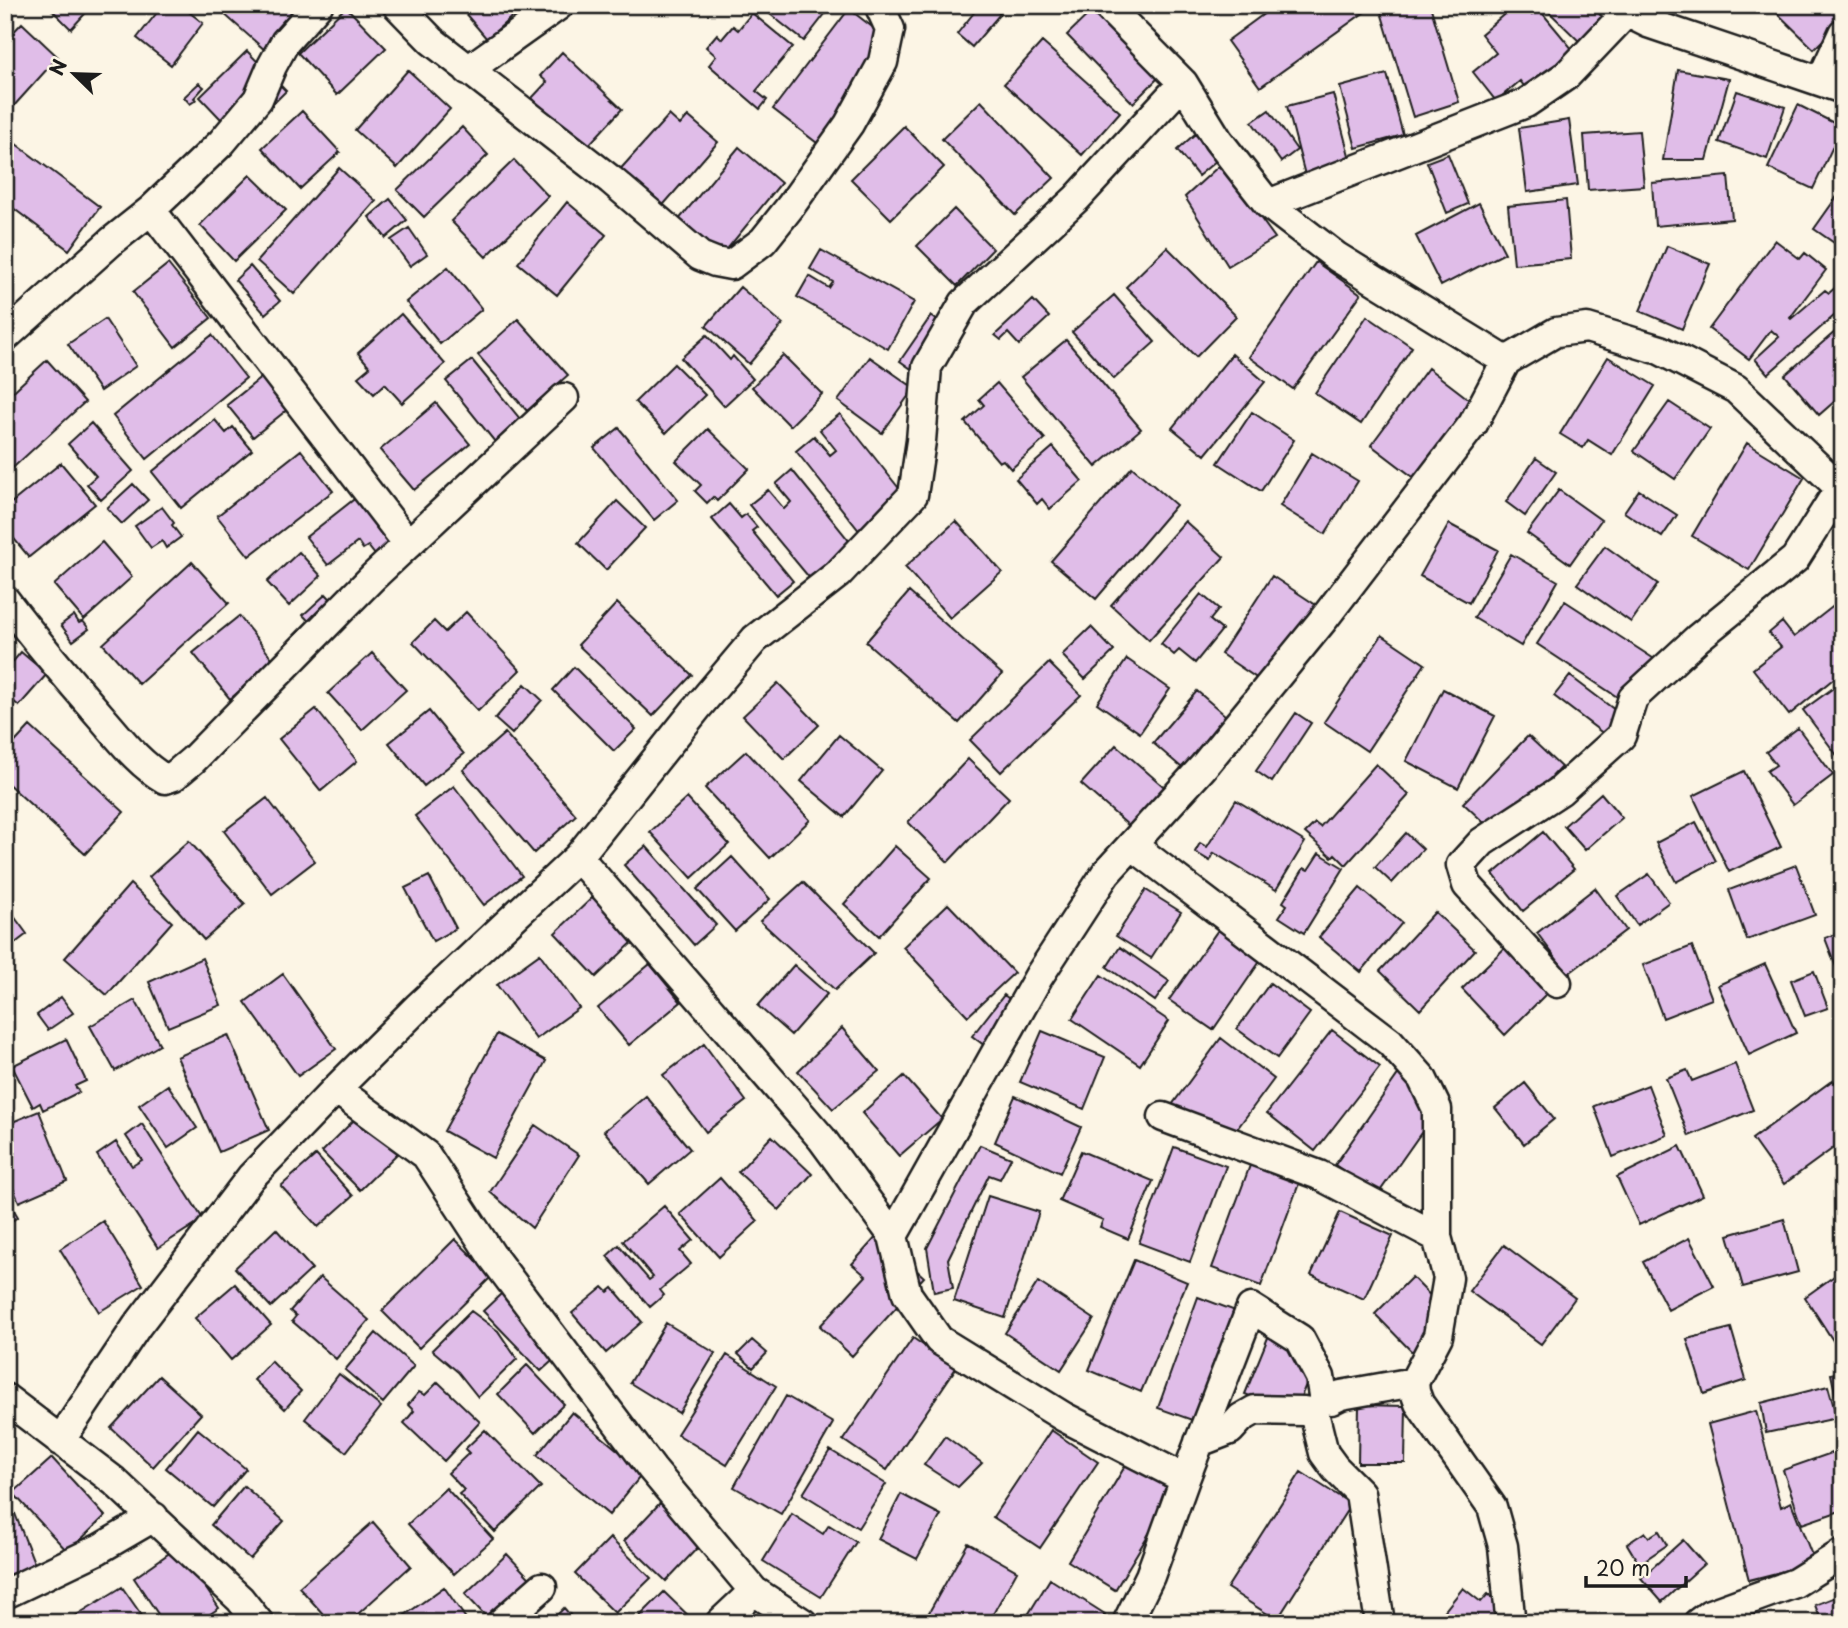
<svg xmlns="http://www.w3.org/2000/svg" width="1848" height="1628" font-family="'Playpen Sans',sans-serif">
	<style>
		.building { fill: #e0bde8; stroke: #1c1c1c; stroke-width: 2 }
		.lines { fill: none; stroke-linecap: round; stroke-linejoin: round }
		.street-casing { stroke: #1c1c1c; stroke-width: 33 }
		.street { stroke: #fcf5e5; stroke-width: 28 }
	</style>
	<rect width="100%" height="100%" fill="#fcf5e5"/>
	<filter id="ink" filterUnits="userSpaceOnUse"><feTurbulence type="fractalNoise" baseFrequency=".0143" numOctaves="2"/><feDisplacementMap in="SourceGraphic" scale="14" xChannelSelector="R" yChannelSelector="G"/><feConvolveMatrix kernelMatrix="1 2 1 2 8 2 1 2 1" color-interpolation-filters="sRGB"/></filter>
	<g filter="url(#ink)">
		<path class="building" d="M47 5H93L71 29Z
			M163 5H180L203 23 171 65 137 38Z
			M230 5H305L266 51 223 13Z
			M421 5H435L429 12Z
			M458 5H525L487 39Z
			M763 5H832L804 41 761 7Z
			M980 5H989L1000 14 972 47 957 34Z
			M1098 5 1170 66 1133 103 1067 35Z
			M1276 5H1372L1373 6 1260 87 1227 41Z
			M1401 5H1430L1459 102 1413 117 1381 12Z
			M1515 5H1524L1532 15 1539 9 1583 62 1536 101 1520 81 1496 101 1473 72 1496 53 1481 34Z
			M1542 5H1618L1587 49Z
			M1774 5H1843V20L1814 49 1772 8Z
			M346 7 386 48 337 95 298 53Z
			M849 9 897 46 821 146 773 109Z
			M752 13 793 47 756 91 767 100 760 109 709 65 716 56 706 47 717 34 722 39 733 26 738 30Z
			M22 23 58 57 12 108 5 102V41Z
			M1042 42 1120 112 1082 155 1004 84Z
			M247 51 286 91 239 138 200 97Z
			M562 52 622 109 585 149 532 98 547 82 540 76Z
			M408 70 450 109 397 168 355 130Z
			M1678 70 1729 79 1707 160H1663Z
			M1387 74 1403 135 1356 148 1340 87Z
			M199 83 204 87 194 98 196 100 190 104 184 97Z
			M1737 91 1785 107 1767 159 1719 142Z
			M1333 94 1351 163 1305 175 1287 106Z
			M981 101 1054 178 1015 215 942 139Z
			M1798 105 1842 127 1813 189 1768 168Z
			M1269 110 1297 150 1281 162 1252 122Z
			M302 111 340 152 300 189 262 148Z
			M669 115 680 125 688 116 718 142 658 211 616 174Z
			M1569 120 1578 185 1527 192 1519 128Z
			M904 126 944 167 891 219 851 179Z
			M462 127 488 155 424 217 397 190Z
			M1639 131 1644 186 1588 190 1584 135Z
			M1195 134 1217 160 1198 176 1177 150Z
			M8 138 100 207 69 250 5 202V141Z
			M739 147 781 183 715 264 672 228Z
			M1448 154 1468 204 1447 213 1427 162Z
			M514 160 548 196 486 257 451 221Z
			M1221 164 1275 238 1228 266 1185 197Z
			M339 168 376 201 294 294 257 261Z
			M250 175 286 210 234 261 200 225Z
			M1728 176 1732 219 1655 226 1652 183Z
			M1843 188V249L1814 229Z
			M390 199 407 220 386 238 369 217Z
			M1566 200 1571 259 1514 264 1508 206Z
			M567 202 606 235 557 295 518 263Z
			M1479 203 1505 253 1441 286 1416 236Z
			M954 209 993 249 957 286 917 246Z
			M409 228 427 254 410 266 391 240Z
			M1775 240 1800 259 1805 253 1826 270 1790 318 1791 319 1825 290 1829 293 1843 281V308L1768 374 1755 359 1779 337 1771 330 1749 359 1709 329Z
			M1667 246 1710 264 1682 329 1640 311Z
			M1167 247 1236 316 1196 357 1126 287Z
			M821 250 914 302 888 349 797 297 809 276 829 288 833 282 810 269Z
			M1316 262 1361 294 1293 389 1249 357Z
			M168 264 211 318 175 347 133 292Z
			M250 266 280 301 265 314 235 280Z
			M448 267 482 309 440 344 406 302Z
			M740 287 783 324 749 364 706 326Z
			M1114 295 1155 342 1114 379 1072 332Z
			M1033 300 1049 317 1019 345 1008 333 1001 340 995 335Z
			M401 314 445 364 402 403 385 384 374 394 358 377 370 367 358 353Z
			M931 316 948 328 917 373 900 361Z
			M1367 316 1412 347 1361 424 1315 393Z
			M105 319 136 366 100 391 68 344Z
			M518 319 568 375 527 411 478 355Z
			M1843 325V394L1819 415 1785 375Z
			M212 335 246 378 147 459 113 416Z
			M707 335 730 360 733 356 753 379 724 406 681 358Z
			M1066 340 1141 429 1096 467 1021 377Z
			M1232 354 1265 382 1205 455 1172 428Z
			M783 355 822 394 790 426 752 387Z
			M870 357 914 388 882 433 838 401Z
			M1608 357 1655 386 1612 455 1588 440 1583 448 1560 434Z
			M47 360 85 402 5 475V399Z
			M472 360 521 420 495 442 446 381Z
			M674 364 705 395 666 433 635 402Z
			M1428 368 1475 404 1417 480 1371 445Z
			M267 373 293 405 253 437 227 405Z
			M997 383 1045 439 1011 469 1003 460 999 462 965 422 984 405 979 399Z
			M1669 402 1710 429 1675 479 1634 451Z
			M436 403 470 444 414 490 380 450Z
			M1252 412 1294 440 1261 491 1218 463Z
			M840 414 913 506 868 542 796 451 814 436 830 455 836 450 820 430Z
			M215 420 226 433 233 427 252 450 181 508 152 472Z
			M91 423 133 471 101 500 87 484 96 476 68 444Z
			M619 428 678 500 654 520 594 448Z
			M708 429 749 469 717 501 713 497 707 503 695 491 701 485 676 461Z
			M1747 443 1804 478 1749 570 1692 536Z
			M1053 447 1082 481 1050 509 1042 499 1037 504 1016 479Z
			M301 450 333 491 249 556 217 516Z
			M1312 453 1358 481 1325 534 1280 506Z
			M1536 458 1556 472 1525 516 1506 502Z
			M61 463 95 504 29 557 5 528V508Z
			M1132 467 1176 505 1096 599 1051 561Z
			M792 470 859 553 817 587 749 505 768 490 784 509 791 502 776 484Z
			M133 484 148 500 122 524 107 508Z
			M1559 490 1601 520 1570 564 1527 533Z
			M1639 490 1677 515 1662 537 1624 512Z
			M362 493 404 548 383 565 368 546 363 549 358 542 328 565 306 537Z
			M617 501 645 528 606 570 578 543Z
			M729 504 741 518 746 514 757 527 752 531 793 581 776 595 712 519Z
			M162 507 174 523 172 525 181 537 166 548 162 541 151 548 135 526Z
			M956 521 1002 572 950 618 905 567Z
			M1185 521 1224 557 1149 640 1111 605Z
			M1449 524 1498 550 1469 603 1420 576Z
			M102 542 132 577 84 620 54 585Z
			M1605 546 1658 584 1631 622 1577 584Z
			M299 552 321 576 289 606 267 582Z
			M1511 554 1558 581 1521 646 1474 618Z
			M192 562 229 603 139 684 103 644Z
			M1272 576 1319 607 1267 685 1221 654Z
			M909 592 1002 674 959 723 866 642Z
			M326 594 338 607 315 628 303 615Z
			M1201 594 1219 609 1210 620 1222 630 1195 663 1179 650 1174 655 1161 644Z
			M1565 601 1662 664 1634 708 1537 644Z
			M617 603 692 675 653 716 578 645Z
			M1836 604 1843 612V671L1789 715 1753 669 1781 647 1769 633 1782 622 1794 637Z
			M466 612 520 670 478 711 413 642 434 621 445 632Z
			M74 615 79 623 83 621 89 629 73 641 61 625Z
			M239 616 275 662 230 699 193 653Z
			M1091 627 1114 651 1085 679 1062 655Z
			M1382 635 1425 664 1367 751 1324 722Z
			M21 652 47 674 19 706 5 694V671Z
			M372 653 406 690 362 730 328 693Z
			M1127 659 1170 689 1140 733 1097 703Z
			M1049 663 1081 695 1001 772 970 740Z
			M574 667 636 729 614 751 553 690Z
			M1570 676 1636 726 1621 747 1554 696Z
			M1843 681V756L1839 758 1803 710Z
			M778 683 819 725 784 759 743 716Z
			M525 684 542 700 512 734 495 719Z
			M1443 689 1495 716 1458 788 1406 761Z
			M1197 691 1240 728 1196 780 1153 743Z
			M316 709 357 761 321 791 279 739Z
			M429 711 464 754 424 786 389 743Z
			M1296 713 1311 723 1272 782 1256 771Z
			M30 726 124 812 85 854 5 781V753Z
			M1798 728 1833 775 1793 805 1767 771 1776 765 1766 752Z
			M505 733 576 815 534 853 463 770Z
			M839 735 882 771 844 817 801 781Z
			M1528 736 1561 767 1497 835 1463 803Z
			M1116 745 1170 792 1136 832 1081 784Z
			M746 751 810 820 770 858 705 788Z
			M968 759 1009 798 948 862 908 822Z
			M1376 764 1409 795 1346 865 1335 854 1332 857 1305 833 1315 823 1320 827Z
			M1744 771 1781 847 1729 872 1693 796Z
			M454 786 522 876 484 905 415 816Z
			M1601 793 1622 818 1585 850 1564 826Z
			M267 798 315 861 272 894 224 831Z
			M687 798 729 844 692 878 650 832Z
			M1236 800 1305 842 1276 890 1214 853 1210 861 1195 852 1200 843 1207 847Z
			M1696 822 1716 861 1676 882 1656 843Z
			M1543 832 1574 869 1523 911 1493 874Z
			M1406 833 1423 849 1392 883 1375 867Z
			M189 841 245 904 204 940 149 877Z
			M646 846 716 925 694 945 624 865Z
			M895 846 931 878 879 936 844 904Z
			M1319 853 1344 868 1304 933 1279 917 1287 905 1283 902 1304 868 1308 870Z
			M732 857 770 899 735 931 697 889Z
			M1796 865 1815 915 1747 940 1729 890Z
			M1649 874 1669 902 1637 925 1617 896Z
			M429 876 456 928 433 941 405 888Z
			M803 882 874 953 835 990 760 921Z
			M130 884 172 922 107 995 65 958Z
			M1360 888 1402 923 1361 972 1319 937Z
			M1595 888 1626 930 1568 974 1537 933Z
			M1146 890 1181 912 1151 958 1116 936Z
			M593 897 634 941 596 977 555 933Z
			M5 904 27 934 5 951Z
			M948 904 1014 973 968 1016 903 947Z
			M1435 912 1475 950 1420 1010 1380 971Z
			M1218 930 1261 960 1213 1030 1169 1000Z
			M1843 931V985L1825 938Z
			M1509 944 1553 987 1505 1035 1462 989Z
			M1692 946 1712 999 1663 1018 1643 965Z
			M1120 947 1169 981 1155 1001 1107 967Z
			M540 954 579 1008 536 1039 497 985Z
			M202 958 221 1005 168 1027 149 982Z
			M650 964 681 1002 629 1045 598 1008Z
			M1765 964 1796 1033 1749 1055 1718 985Z
			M794 965 827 994 791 1035 758 1006Z
			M1814 971 1828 1008 1805 1016 1791 980Z
			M283 974 336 1049 298 1076 245 1002Z
			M1101 975 1169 1021 1140 1065 1072 1019Z
			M1270 983 1310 1013 1277 1058 1237 1029Z
			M1004 995 1025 1011 993 1052 972 1036Z
			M61 997 73 1013 48 1030 37 1015Z
			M135 1000 160 1045 115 1071 90 1026Z
			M842 1028 879 1071 833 1109 798 1071Z
			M1332 1030 1380 1067 1315 1151 1267 1113Z
			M1042 1031 1105 1057 1084 1109 1020 1082Z
			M497 1034 546 1061 493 1158 444 1131Z
			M228 1035 269 1130 219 1152 177 1057Z
			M1221 1038 1274 1079 1231 1137 1172 1105Z
			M66 1039 86 1081 75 1086 79 1092 43 1110 40 1103 33 1107 12 1066Z
			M704 1044 746 1101 706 1132 663 1075Z
			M1735 1064 1753 1110 1689 1136 1666 1078 1687 1070 1692 1081Z
			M1399 1073 1442 1103 1378 1194 1335 1165Z
			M904 1076 942 1119 899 1156 862 1113Z
			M1833 1080 1843 1093V1141L1784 1184 1752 1139Z
			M1525 1083 1554 1119 1524 1144 1495 1108Z
			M168 1085 197 1128 168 1148 139 1105Z
			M1648 1085 1667 1135 1613 1157 1594 1106Z
			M646 1096 690 1149 649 1184 604 1131Z
			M1015 1096 1081 1127 1060 1173 995 1142Z
			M39 1111 67 1181 19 1202 5 1170V1125Z
			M361 1113 399 1152 360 1190 322 1152Z
			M142 1124 203 1219 158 1248 97 1155 116 1142 132 1166 142 1160 126 1136Z
			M535 1125 579 1155 532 1228 490 1192Z
			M772 1136 812 1174 779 1210 738 1172Z
			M980 1145 1011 1158 1000 1179 989 1175 948 1259 953 1288 934 1292 927 1248Z
			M1680 1146 1703 1195 1639 1225 1617 1177Z
			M1174 1147 1226 1166 1190 1262 1139 1243Z
			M1081 1151 1153 1181 1128 1239 1100 1227 1103 1220 1059 1201Z
			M316 1155 353 1196 318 1227 281 1186Z
			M1252 1160 1301 1178 1261 1286 1212 1268Z
			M720 1178 758 1221 719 1257 680 1214Z
			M5 1195 18 1217 5 1225Z
			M988 1196 1039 1212 1005 1318 954 1301Z
			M664 1206 693 1240 680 1251 691 1264 660 1290 664 1295 650 1307 607 1256 619 1245 649 1280 653 1277 623 1241Z
			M1340 1212 1393 1236 1364 1299 1311 1275Z
			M1784 1219 1798 1272 1743 1287 1728 1235Z
			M103 1221 143 1285 99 1312 60 1249Z
			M276 1229 312 1269 271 1307 235 1268Z
			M878 1235 924 1277 852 1356 820 1326 866 1276 852 1264Z
			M1689 1238 1714 1286 1668 1310 1643 1262Z
			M455 1239 492 1276 419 1348 382 1311Z
			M1504 1245 1575 1298 1541 1344 1469 1291Z
			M1134 1260 1187 1282 1141 1392 1089 1370Z
			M1837 1274 1843 1281V1356L1805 1297Z
			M320 1277 369 1320 336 1359 292 1321 296 1316 290 1311Z
			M1412 1277 1455 1321 1418 1358 1375 1314Z
			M1038 1282 1094 1319 1061 1370 1005 1333Z
			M235 1284 271 1325 231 1360 195 1318Z
			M603 1287 608 1292 613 1288 642 1322 606 1353 572 1313Z
			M502 1293 560 1354 541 1371 483 1311Z
			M1198 1297 1249 1316 1209 1426 1158 1408Z
			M471 1311 498 1331 517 1359 478 1397 458 1372 432 1350Z
			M666 1323 715 1353 679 1413 630 1383Z
			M1731 1328 1746 1380 1704 1394 1687 1339Z
			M1271 1330 1320 1350 1294 1414 1245 1394Z
			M376 1333 414 1366 383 1403 345 1370Z
			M913 1338 956 1368 887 1470 843 1440Z
			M752 1340 767 1353 753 1368 738 1354Z
			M727 1355 776 1386 727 1465 677 1434Z
			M271 1361 301 1391 285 1409 254 1380Z
			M527 1365 564 1404 535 1433 498 1394Z
			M1843 1371V1424H1842L1831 1374Z
			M339 1374 381 1407 346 1452 305 1419Z
			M159 1376 201 1414 153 1467 111 1428Z
			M438 1382 480 1422 444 1461 404 1423 414 1411 408 1405 419 1392 425 1395Z
			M1828 1386 1837 1418 1766 1433 1761 1403Z
			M786 1396 833 1423 781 1514 734 1487Z
			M1359 1405 1406 1406 1405 1463H1358Z
			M1756 1411 1781 1507 1791 1502 1815 1563 1749 1580 1708 1424Z
			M572 1412 644 1472 609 1515 537 1455Z
			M198 1429 246 1469 213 1507 166 1468Z
			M485 1430 541 1487 495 1532 459 1494 464 1490 448 1473 469 1453 465 1449Z
			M1051 1430 1098 1462 1040 1548 993 1517Z
			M945 1436 982 1463 958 1487 924 1465Z
			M830 1450 886 1484 858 1528 803 1494Z
			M1837 1451 1843 1468V1510L1802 1524 1783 1470Z
			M52 1458 105 1516 68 1552 13 1493Z
			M1127 1463 1174 1492 1115 1590 1068 1561Z
			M1301 1472 1351 1504 1277 1620 1227 1588Z
			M244 1486 284 1521 250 1559 211 1525Z
			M5 1488 35 1565 5 1576Z
			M446 1488 493 1539 454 1574 408 1524Z
			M901 1494 941 1515 917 1559 878 1539Z
			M660 1503 702 1543 666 1581 624 1541Z
			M792 1514 823 1534 829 1525 856 1542 821 1597 763 1561Z
			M373 1522 411 1566 348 1623H331L299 1587Z
			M1659 1531 1667 1545 1639 1564 1627 1544 1645 1532 1649 1537Z
			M610 1538 651 1578 615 1613 575 1574Z
			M1683 1540 1704 1564 1662 1602 1641 1578Z
			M968 1543 1017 1571 988 1623H923Z
			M178 1547 219 1608 197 1623H164L134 1578Z
			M507 1554 543 1592 492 1623 465 1594Z
			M1050 1579 1105 1614 1100 1623H1023Z
			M122 1587 147 1623H79L75 1616Z
			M444 1587 469 1623H394Z
			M1463 1588 1481 1602 1488 1594 1510 1612 1502 1623H1435Z
			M664 1592 696 1623H633Z
			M1843 1594V1623H1822L1815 1605Z
			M564 1608 577 1623H549Z"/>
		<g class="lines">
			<defs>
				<path id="street" d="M397 5 432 41 611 180 700 256 715 262 731 265 763 241 790 207 849 124 883 62 890 29 879 5
					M1106 5 1183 83 1218 140 1268 204 1337 257 1506 361 1556 332 1587 328 1660 350 1736 389 1840 488
					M1612 5 1648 23 1843 89
					M468 70 559 5
					M1821 81 1843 33
					M1268 204 1526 103 1567 75 1627 12
					M151 210 408 544
					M5 337 112 241 151 210 222 142 258 99 272 66 285 42 318 5
					M5 600C36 641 69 680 103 719 121 740 140 765 165 779L174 776 193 760 373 577 564 398
					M1132 845 1390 1042 1422 1078 1437 1109V1237L1448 1278 1438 1336 1414 1382 1415 1392 1419 1403 1492 1507 1503 1546 1510 1616 1509 1623
					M578 857 822 1139 893 1236 907 1294 939 1340 1064 1417 1185 1479
					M1557 983 1467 885 1461 865 1482 842 1560 791 1621 736 1633 698 1698 638 1795 559 1840 488 1843 486
					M336 1089 426 1155 492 1256 652 1469 754 1591 803 1623
					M1163 1117 1319 1175 1437 1237
					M893 1236 1039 976 1106 873 1203 767 1323 620 1473 424 1506 361
					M5 1398 114 1481 240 1599 259 1623
					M60 1441 137 1326 251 1177 336 1089 419 1006 578 857 697 708 755 639 838 574 913 495 921 441 927 367 964 303 1077 198 1183 83
					M1199 1442 1230 1430 1241 1418 1255 1410 1304 1411 1311 1412 1315 1417 1324 1453 1335 1468 1360 1493 1380 1623
					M5 1594 99 1549 154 1517
					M501 1623 542 1587
					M720 1623 754 1591
					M1127 1623 1150 1576 1185 1479 1251 1308 1300 1339 1320 1377 1323 1395 1327 1399 1331 1400 1341 1395 1414 1382
					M1698 1623 1710 1614 1795 1583 1843 1553"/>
			</defs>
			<use href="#street" class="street-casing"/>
			<use href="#street" class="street"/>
		</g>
	</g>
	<rect width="1848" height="1628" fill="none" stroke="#fcf5e5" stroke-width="28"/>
	<rect x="14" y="14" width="1820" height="1600" fill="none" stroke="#1c1c1c" stroke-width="2.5" filter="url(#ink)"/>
	<g transform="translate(74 74) rotate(293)" stroke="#fcf5e5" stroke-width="5" paint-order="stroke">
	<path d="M0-5L12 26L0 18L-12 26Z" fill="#1c1c1c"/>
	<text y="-10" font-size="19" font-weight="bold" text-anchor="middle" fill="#1c1c1c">N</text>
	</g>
	<path d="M1586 1576v10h100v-10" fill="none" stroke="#1c1c1c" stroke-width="3.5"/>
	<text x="1596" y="1576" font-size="21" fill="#1c1c1c" stroke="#fcf5e5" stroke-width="5" paint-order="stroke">20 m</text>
</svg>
